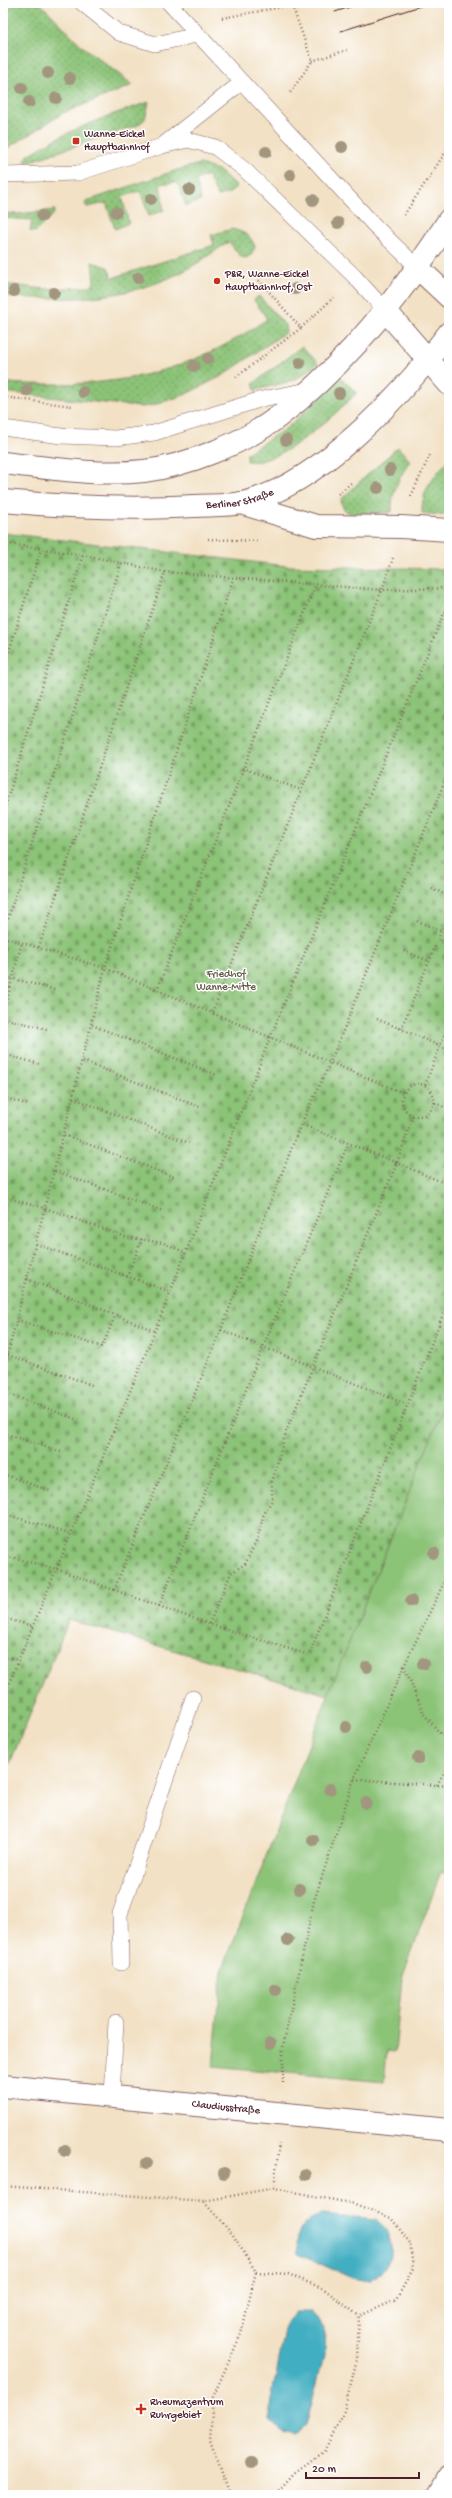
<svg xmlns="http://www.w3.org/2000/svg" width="452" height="2498" font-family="'Gochi Hand',sans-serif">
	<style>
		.grass { fill: url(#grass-dots); stroke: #6a7151 }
		.cemetery { fill: url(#cemetery-stones); stroke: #6a7151 }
		.green { fill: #8bc377; stroke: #6a7151 }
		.water { fill: #42aec1; stroke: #466676 }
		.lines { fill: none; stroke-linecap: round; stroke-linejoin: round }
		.lane-casing { stroke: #856361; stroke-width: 16 }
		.street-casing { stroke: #856361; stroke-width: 24 }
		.secondary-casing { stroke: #856361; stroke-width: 24 }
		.path { stroke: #856361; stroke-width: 2.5; stroke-dasharray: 1 3; stroke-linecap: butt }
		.lane { stroke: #fff; stroke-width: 15 }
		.street { stroke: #fff; stroke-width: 22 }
		.secondary { stroke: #fff; stroke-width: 22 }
		.tram { stroke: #4a1f2b; stroke-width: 1 }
		.tree { fill: #a2967f }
		.poi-dot { fill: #c8321e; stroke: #fff; stroke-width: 1.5 }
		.labels { text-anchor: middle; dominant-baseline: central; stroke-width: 3; stroke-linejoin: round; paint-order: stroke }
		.poi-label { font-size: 11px; fill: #4a1f2b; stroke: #fff; text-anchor: start }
		.street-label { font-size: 11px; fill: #4a1f2b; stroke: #fff }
		.park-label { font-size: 11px; fill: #615846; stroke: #fff }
	</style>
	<defs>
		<pattern id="grass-dots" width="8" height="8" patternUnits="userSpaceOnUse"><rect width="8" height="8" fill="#8bc377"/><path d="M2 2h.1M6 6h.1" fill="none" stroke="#749e62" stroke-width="1.8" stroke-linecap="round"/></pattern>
		<pattern id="cemetery-stones" width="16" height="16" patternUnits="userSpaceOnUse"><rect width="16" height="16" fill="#8bc377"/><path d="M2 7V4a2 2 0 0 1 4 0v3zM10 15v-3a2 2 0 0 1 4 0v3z" fill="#749e62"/></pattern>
	</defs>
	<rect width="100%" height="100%" fill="#fff"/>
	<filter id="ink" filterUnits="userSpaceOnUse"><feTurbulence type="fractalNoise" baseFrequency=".025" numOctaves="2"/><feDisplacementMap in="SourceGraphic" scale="8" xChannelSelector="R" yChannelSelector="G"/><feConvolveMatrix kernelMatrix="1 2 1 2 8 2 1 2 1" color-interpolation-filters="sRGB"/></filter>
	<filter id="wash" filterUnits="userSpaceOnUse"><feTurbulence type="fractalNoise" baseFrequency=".012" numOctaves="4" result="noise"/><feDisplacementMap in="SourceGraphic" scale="16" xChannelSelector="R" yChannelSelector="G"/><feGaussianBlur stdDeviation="0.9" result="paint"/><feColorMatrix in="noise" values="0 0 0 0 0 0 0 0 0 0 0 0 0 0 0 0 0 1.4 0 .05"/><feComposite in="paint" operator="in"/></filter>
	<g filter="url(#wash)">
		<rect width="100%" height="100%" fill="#f2e1c4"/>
		<path class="grass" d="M3 3H40L82 46 133 85 63 113 3 151Z
			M149 102 145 119 138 125 28 162 25 161 27 156C65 131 106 116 149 102Z
			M200 164 218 170 237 186 230 193 217 196 208 175 196 180 201 200 186 206 177 182 160 184 164 210 149 216 140 191 122 197 129 223 115 229 106 203 87 207 85 204 87 201 177 170Z
			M55 210 53 215 35 232 30 231 32 220 3 218V213L18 214Z
			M232 229C244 232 251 235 255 247L252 254 246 258 241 257 229 242C212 252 197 265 180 273 123 301 65 301 3 296V284L45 289 88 287 94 284 92 262 108 267 112 278 214 245 211 235Z
			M259 296 285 325 286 332 222 376 184 395 154 405 142 407 3 392V382C21 385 40 384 58 384 137 384 202 365 267 319L254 300Z
			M302 346 318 363C299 382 280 384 255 390L253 384Z
			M341 378 357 393C335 414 279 468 247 461V453L288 427Z
			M398 447 410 461C399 478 391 492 392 512L352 514C344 512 342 508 341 499Z
			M449 460V516L422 513C421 491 434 475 449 460Z"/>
		<path class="cemetery" d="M3 533 287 566 449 569V1393L328 1695 69 1620 3 1780Z"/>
		<path class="green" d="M449 1393V1875L441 1872 402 1978 395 2052 387 2051 384 2082 213 2066 222 1971 328 1695Z"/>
		<path class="water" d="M321 2215 377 2220C398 2242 396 2262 370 2281L352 2278 298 2254C295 2233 300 2220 321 2215Z
			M295 2312H311L325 2327 324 2355 306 2426 293 2434 282 2431 270 2420V2405L286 2325Z"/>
	</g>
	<g filter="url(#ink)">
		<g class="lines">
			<defs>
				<path id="lane" d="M82 3 119 33 155 44 197 35
					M169 3 375 226 418 268
					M164 144 242 82
					M3 175 78 173 162 146 188 140 215 147 245 170 355 277 385 310
					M3 428 61 436 116 438 154 433 262 399 308 390
					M121 1963 120 1914 193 1698
					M112 2096 116 2022"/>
				<g id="street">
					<path id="s1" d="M3 2086 449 2130"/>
				</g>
				<g id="secondary">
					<path d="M418 268 449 297"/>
					<path d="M385 310 449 384"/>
					<path d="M3 463C49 468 98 476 144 471 186 466 244 443 278 417 345 366 404 291 449 220"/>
					<path id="s2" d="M3 501C67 507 129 510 193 506 209 505 227 506 242 503 319 486 402 394 449 333"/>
					<path d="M241 503 316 526 401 527 449 530"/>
					<path d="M446 2130 449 2132"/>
					<path d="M439 2495 449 2477"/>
				</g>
			</defs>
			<use href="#lane" class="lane-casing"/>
			<use href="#street" class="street-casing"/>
			<use href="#secondary" class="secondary-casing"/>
			<path class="path" d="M291 3 292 5 298 3
				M222 18 292 5 312 61 290 93
				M312 61 347 50
				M404 215 449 147
				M301 328 335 296
				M236 377 301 328 256 277
				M3 397 72 406
				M338 494 351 483
				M411 496 430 455
				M208 539 257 541
				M3 543 83 555 165 572 382 590 212 1013
				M393 558 382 590 449 588
				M3 671 41 549
				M242 768 301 790
				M3 813 83 555
				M445 856 449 857
				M431 888 449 896
				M449 913 401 1029 449 1050
				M417 921 441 931
				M3 934 121 564
				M3 937 105 968 403 1093
				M39 947 165 572
				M404 951 429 961
				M3 976 56 990
				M157 990 315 586
				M3 1015 22 942
				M3 1018 47 1029
				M377 1019 401 1029
				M92 1025 217 1075
				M3 1054 39 1064
				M83 1061 202 1108
				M402 1100a16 16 0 1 1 32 0a16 16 0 1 1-32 0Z
				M425 1085 449 1023
				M3 1097 29 1105
				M73 1098 189 1143
				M435 1103 449 1109
				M413 1116 397 1163 449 1185
				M64 1135 174 1177
				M55 1171 163 1211
				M3 1197 45 1208 126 1237 164 1243 186 1253
				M36 1244 171 1292
				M127 1277 142 1239
				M27 1279 155 1331
				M17 1320 102 1347 115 1316
				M221 1330 406 1404
				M8 1355 92 1385
				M3 1373 105 968 233 579
				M3 1392 78 1420
				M3 1433 64 1453
				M3 1474 50 1491
				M3 1514 70 1533
				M3 1555 56 1569 209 1624 309 1655 449 1299
				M449 1572 404 1666 354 1779 449 1786
				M114 1590 221 1330 301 1124 330 1063 449 771
				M159 1606 263 1347 348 1144
				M3 1618 33 1626
				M209 1624 231 1573 245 1564 258 1538 263 1516 272 1500V1482L286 1432 397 1163 301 1124
				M3 1656 18 1660
				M404 1666 424 1714 449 1744
				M3 1698 155 1331 270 1038 449 601
				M437 1785 449 1763
				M283 2083V2047L314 1901 354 1779
				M3 2186 204 2201 274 2188 355 2204 391 2218 410 2243 413 2269 396 2300 359 2316
				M274 2188 279 2144
				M204 2202 233 2235 256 2272 241 2334 213 2397 210 2440 229 2495
				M256 2272 288 2274 324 2289 359 2316 357 2359 343 2415 324 2451 294 2473 275 2495"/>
			<use href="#lane" class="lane"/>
			<use href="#street" class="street"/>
			<use href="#secondary" class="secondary"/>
			<path class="tram" d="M335 12 362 3
				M341 31 430 3"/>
		</g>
		<g class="tree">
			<circle cx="48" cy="73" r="6"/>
			<circle cx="70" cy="78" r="6"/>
			<circle cx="22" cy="88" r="6"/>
			<circle cx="56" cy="98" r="6"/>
			<circle cx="29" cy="102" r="6"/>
			<circle cx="342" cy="147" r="6"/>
			<circle cx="266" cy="152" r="6"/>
			<circle cx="290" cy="175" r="6"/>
			<circle cx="189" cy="190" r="6"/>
			<circle cx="151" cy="199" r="6"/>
			<circle cx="313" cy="200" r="6"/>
			<circle cx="116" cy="212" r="6"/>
			<circle cx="42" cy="216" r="6"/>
			<circle cx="338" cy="223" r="6"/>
			<circle cx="138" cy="278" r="6"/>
			<circle cx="295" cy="289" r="6"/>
			<circle cx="14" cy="291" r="6"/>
			<circle cx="54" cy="293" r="6"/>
			<circle cx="208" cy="359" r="6"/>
			<circle cx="300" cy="363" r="6"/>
			<circle cx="194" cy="366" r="6"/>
			<circle cx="27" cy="390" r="6"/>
			<circle cx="83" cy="392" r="6"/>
			<circle cx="339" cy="393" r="6"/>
			<circle cx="286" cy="440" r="6"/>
			<circle cx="390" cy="470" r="6"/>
			<circle cx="378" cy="488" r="6"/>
			<circle cx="434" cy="1553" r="6"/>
			<circle cx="411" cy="1601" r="6"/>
			<circle cx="423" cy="1664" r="6"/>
			<circle cx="367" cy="1667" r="6"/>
			<circle cx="346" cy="1727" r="6"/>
			<circle cx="418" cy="1758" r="6"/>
			<circle cx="330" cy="1789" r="6"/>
			<circle cx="366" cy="1803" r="6"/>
			<circle cx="313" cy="1840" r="6"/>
			<circle cx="299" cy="1889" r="6"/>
			<circle cx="288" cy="1940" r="6"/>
			<circle cx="276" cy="1990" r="6"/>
			<circle cx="271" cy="2043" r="6"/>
			<circle cx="65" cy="2151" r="6"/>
			<circle cx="147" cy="2163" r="6"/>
			<circle cx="224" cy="2173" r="6"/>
			<circle cx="306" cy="2175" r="6"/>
			<circle cx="252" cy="2463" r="6"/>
		</g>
	</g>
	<g class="poi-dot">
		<rect x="72" y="137" width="8" height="8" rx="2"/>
		<circle cx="217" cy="281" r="4"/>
		<path d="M139 2403h4v4h4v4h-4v4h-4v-4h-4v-4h4z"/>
	</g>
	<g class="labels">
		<g class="poi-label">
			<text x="84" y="135">Wanne-Eickel<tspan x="84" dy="13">Hauptbahnhof</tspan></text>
			<text x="225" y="275">P&amp;R, Wanne-Eickel<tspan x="225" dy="13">Hauptbahnhof, Ost</tspan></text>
			<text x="150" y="2403">Rheumazentrum<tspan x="150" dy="13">Ruhrgebiet</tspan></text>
		</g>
		<g class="street-label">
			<text stroke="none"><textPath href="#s2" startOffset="238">Berliner Straße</textPath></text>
			<text stroke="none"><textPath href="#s1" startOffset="224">Claudiusstraße</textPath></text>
		</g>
		<g class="park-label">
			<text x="226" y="975">Friedhof<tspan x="226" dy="13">Wanne-Mitte</tspan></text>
		</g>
	</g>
	<rect width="452" height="2498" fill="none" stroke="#fff" stroke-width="16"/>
	<path d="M306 2472v6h113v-6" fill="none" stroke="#4a1f2b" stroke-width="2"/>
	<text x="312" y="2472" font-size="12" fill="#4a1f2b" stroke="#ffffff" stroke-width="3" paint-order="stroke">20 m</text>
</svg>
